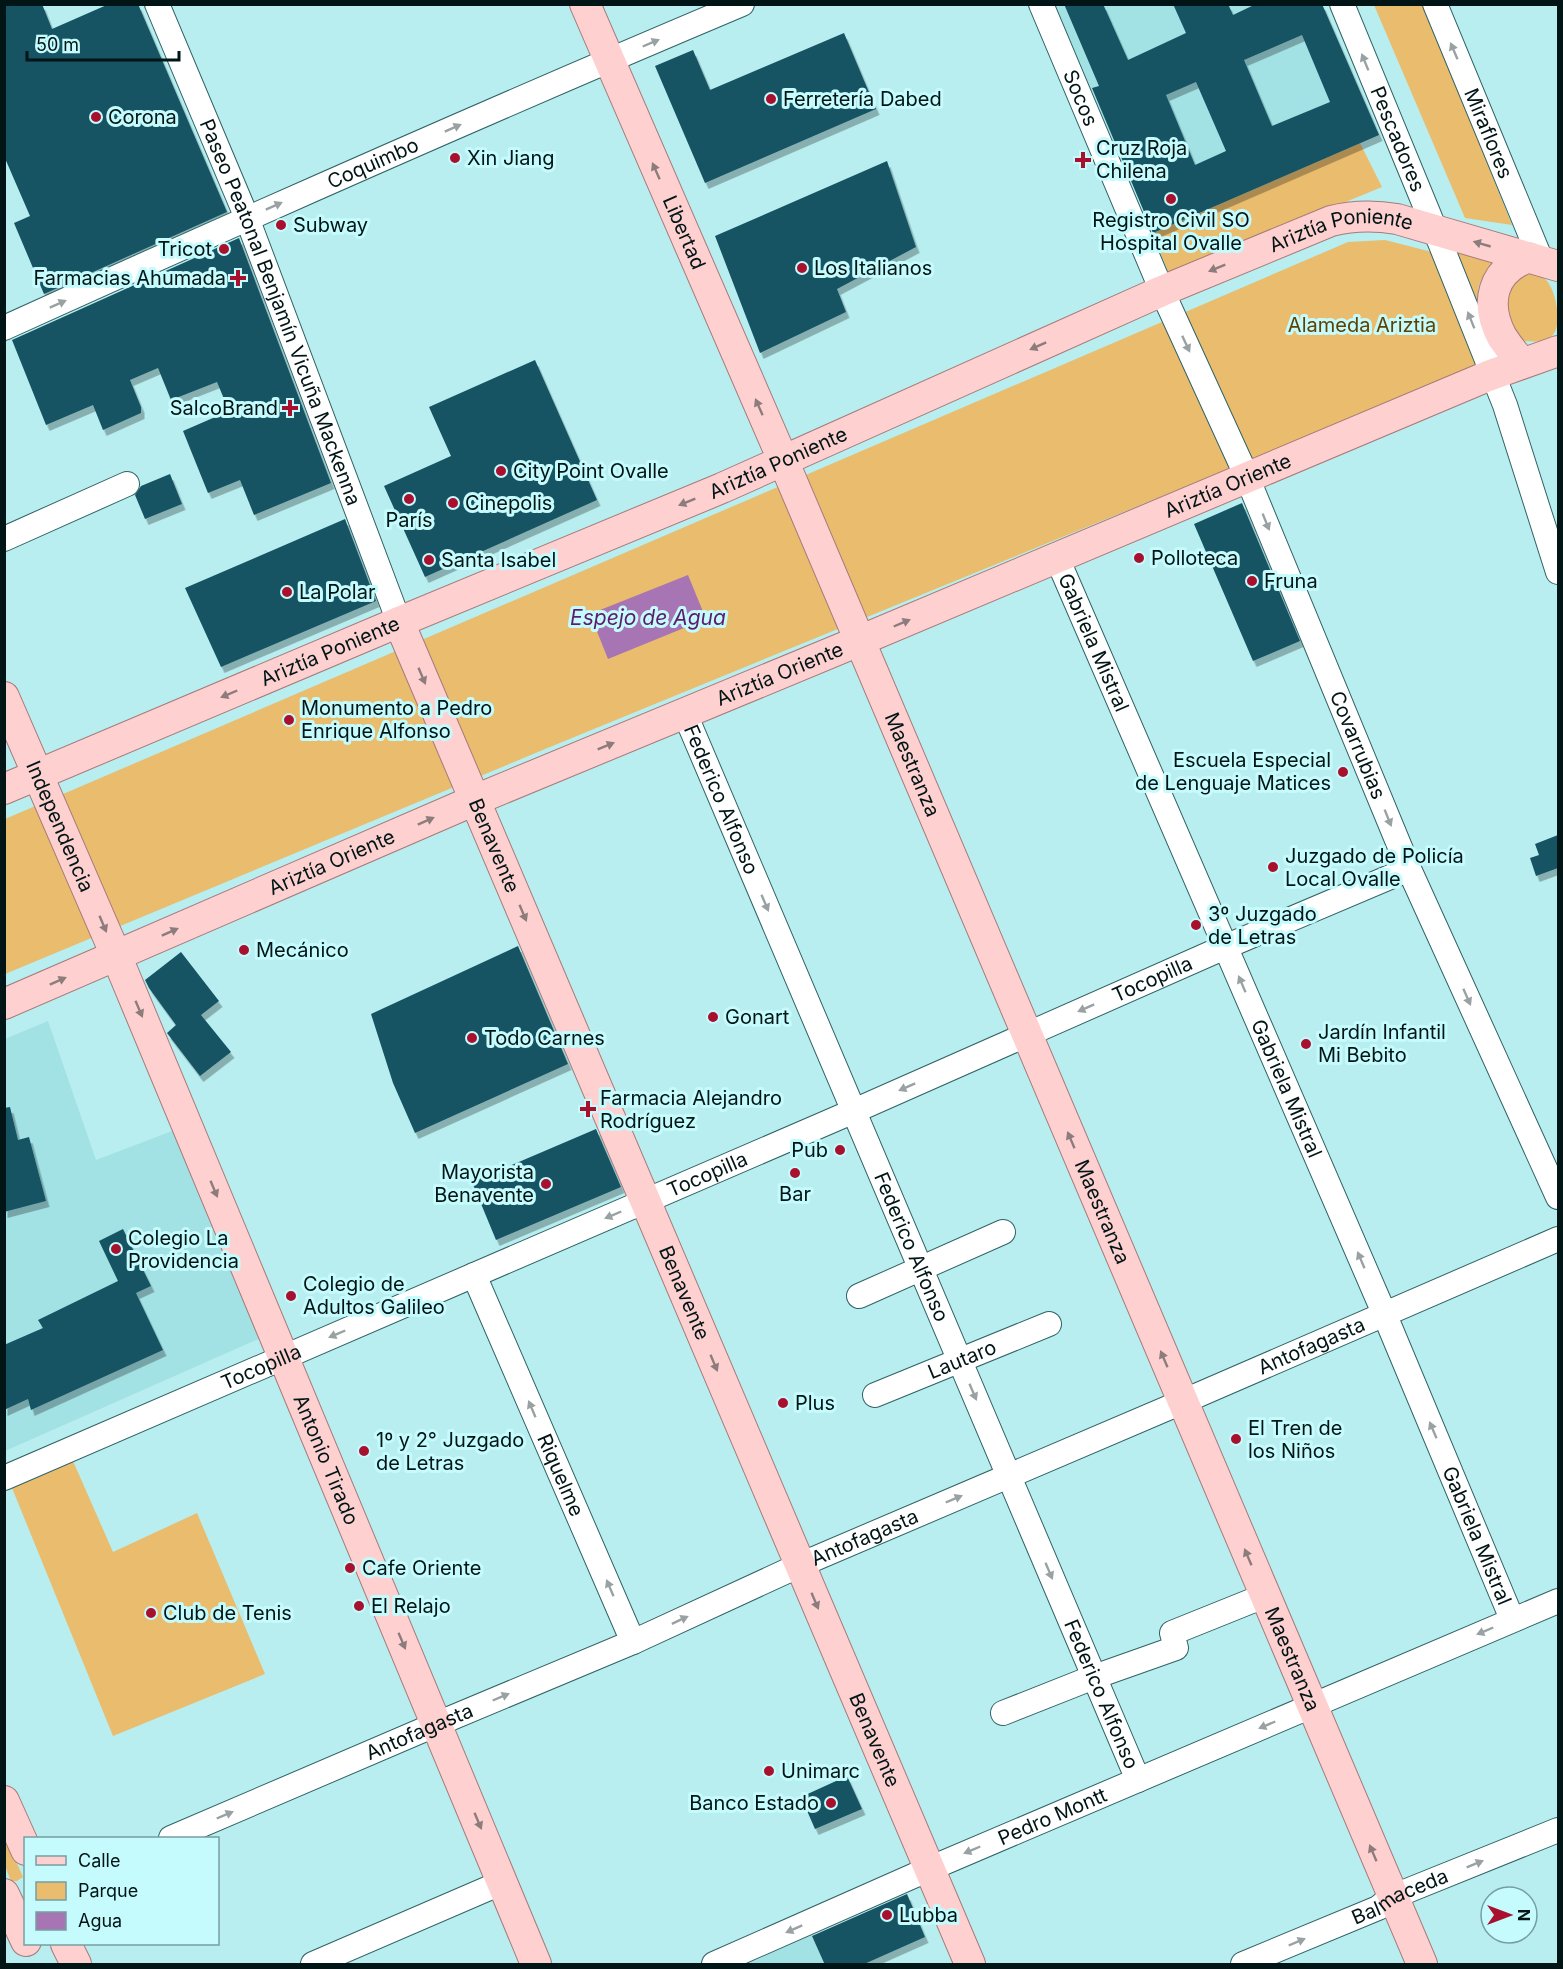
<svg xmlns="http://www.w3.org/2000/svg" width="1563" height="1969" font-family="Inter,sans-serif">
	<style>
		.built { fill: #a2e1e4 }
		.green { fill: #e9bc6e }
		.water { fill: #a774b4 }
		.building { fill: #165363; fill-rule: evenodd; filter: url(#shadow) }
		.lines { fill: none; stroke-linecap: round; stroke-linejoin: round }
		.minor-casing { stroke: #306265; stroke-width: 26 }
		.major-casing { stroke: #a67a7a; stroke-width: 32 }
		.minor { stroke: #fff; stroke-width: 24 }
		.major { stroke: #fed0d0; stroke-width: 30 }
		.oneway { fill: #9aa1a2 }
		.oneway2 { fill: #8d7c7c }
		.poi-dot { fill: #a8102e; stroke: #c5fbfd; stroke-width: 2 }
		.labels { text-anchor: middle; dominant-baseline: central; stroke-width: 6; stroke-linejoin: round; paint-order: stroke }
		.street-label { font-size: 20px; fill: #021516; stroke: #c5fbfd }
		.poi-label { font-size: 20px; fill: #021516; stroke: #c5fbfd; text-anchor: start }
		.park-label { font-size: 20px; fill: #5f4100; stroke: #c5fbfd }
		.water-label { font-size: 21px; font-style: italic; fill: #5d1d6c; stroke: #c5fbfd }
	</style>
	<defs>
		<filter id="shadow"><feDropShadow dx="3.5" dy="6" stdDeviation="0" flood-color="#0004"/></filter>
	</defs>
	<rect width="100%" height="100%" fill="#b8eef0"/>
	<path class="built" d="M1055 5H1322L1379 135 1153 233Z
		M48 1021 96 1160 180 1128 263 1337 5 1451V1039Z
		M812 1935 825 1964H747Z"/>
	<path class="green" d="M1374 5H1424L1512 225 1465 218Z
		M1360 143 1382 187 1314 215 1247 239 1168 273 1153 233Z
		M1385 240 1432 252 1476 365 1265 454 550 747 5 974V819L1348 242Z
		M1445 247 1498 260C1473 285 1476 289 1484 321Z
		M1532 273C1536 275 1541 276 1545 279 1556 288 1563 326 1552 336 1544 342 1534 342 1525 341L1516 333 1505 307 1512 278Z
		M73 1461 113 1552 197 1513 265 1674 113 1736 12 1488Z
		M4 1834 23 1877 17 1881H11L5 1866Z"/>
	<path class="water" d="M688 575 706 619 608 659 590 614Z"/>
	<path class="building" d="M4 4H42L52 29 109 4H138L227 212 44 294 14 223 30 216 4 156Z
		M1064 4H1103L1128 60 1186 33 1173 4H1228L1233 15 1256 4H1322L1379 135 1153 233 1092 88 1099 86ZM1302 35 1330 102 1272 126 1244 60ZM1196 82 1226 151 1195 165 1166 95Z
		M844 33 876 109 705 183 655 66 693 50 710 90Z
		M887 161 916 247 837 289 846 312 760 353 715 236Z
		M239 238 331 483 254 515 240 480 208 493 183 431 229 411 217 382 171 400 158 368 130 380 141 407V413L103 430 93 405 46 425 12 340Z
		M535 360 597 500 425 577 384 486 451 456 429 407Z
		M170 474 182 504 145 519 135 495 141 486Z
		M1242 503 1300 641 1253 661 1194 524Z
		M345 519 376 601 221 667 185 588Z
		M1558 835V868L1536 876 1530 858 1539 855 1535 844Z
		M518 946 568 1064 415 1133 393 1083 371 1014Z
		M181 952 219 1001 201 1015 231 1052 200 1076 167 1033 176 1025 149 988 145 980Z
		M10 1107 18 1140 29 1137 46 1201 4 1212V1108Z
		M596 1129 621 1187 496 1240 472 1182Z
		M123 1229 151 1286 136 1293 163 1350 31 1410 28 1399 4 1410V1345L43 1328 38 1320 118 1281 99 1241Z
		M847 1776 862 1809 815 1829 801 1797Z
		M907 1894 925 1937 862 1965H825L812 1936Z"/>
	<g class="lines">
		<defs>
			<g id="minor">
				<path id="s1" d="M157 4 247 218 399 622"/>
				<path id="s2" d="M1041 4 1162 291 1247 477 1409 869 1558 1197"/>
				<path id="s3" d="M1342 4 1429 215 1505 405 1558 572"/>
				<path id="s4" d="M1435 4 1541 260"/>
				<path id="s5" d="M4 328C249 217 495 108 742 4"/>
				<path d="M4 539 127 484"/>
				<path id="s6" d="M1057 558 1384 1313 1512 1619"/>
				<path id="s7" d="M685 714 1138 1780"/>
				<path id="s8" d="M474 1275 633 1642"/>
				<path d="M859 1296 1003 1232"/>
				<path id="s9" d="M875 1395 1049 1324"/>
				<path id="s10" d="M4 1478 854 1111 1225 947 1409 869"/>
				<path d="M1003 1713 1094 1677 1176 1648 1172 1633 1264 1596"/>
				<path id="s11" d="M171 1838 437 1724 633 1642 800 1565 1182 1402 1558 1239"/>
				<path d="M313 1964 503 1882"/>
				<path id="s12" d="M714 1964 929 1869 1558 1601"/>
				<path id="s13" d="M1243 1964 1378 1908 1392 1897 1558 1830"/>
			</g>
			<g id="major">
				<path id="s14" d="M585 4 783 460 1422 1964"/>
				<path d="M1522 363C1515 355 1508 346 1502 337 1484 303 1492 270 1529 257"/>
				<path id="s15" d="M399 622 970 1964"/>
				<path id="s16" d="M4 697 121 967 536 1964"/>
				<path id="s17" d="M4 789 399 622 722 488 1162 291 1331 221C1354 215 1374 215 1397 219L1558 266"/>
				<path id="s18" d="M4 1004 475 800 859 641 1488 376 1558 351"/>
				<path d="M4 1801 26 1850"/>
				<path d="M4 1894 26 1941"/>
				<path d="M66 1944 76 1964"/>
			</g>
		</defs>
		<use href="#minor" class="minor-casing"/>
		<use href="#major" class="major-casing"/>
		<use href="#minor" class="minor"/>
		<use href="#major" class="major"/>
	</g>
	<defs><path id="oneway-solid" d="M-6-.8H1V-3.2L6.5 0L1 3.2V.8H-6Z" transform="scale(1.5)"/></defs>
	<g class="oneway">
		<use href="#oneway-solid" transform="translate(651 43) rotate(-23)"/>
		<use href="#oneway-solid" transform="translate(1454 51) rotate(-113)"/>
		<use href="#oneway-solid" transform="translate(1365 62) rotate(-112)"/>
		<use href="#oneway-solid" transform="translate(453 128) rotate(-24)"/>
		<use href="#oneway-solid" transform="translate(274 206) rotate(-24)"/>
		<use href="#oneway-solid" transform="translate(58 304) rotate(-24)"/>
		<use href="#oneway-solid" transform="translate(1471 320) rotate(-112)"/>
		<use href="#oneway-solid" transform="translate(1186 344) rotate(65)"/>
		<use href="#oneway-solid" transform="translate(1266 522) rotate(68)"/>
		<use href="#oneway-solid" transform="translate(1388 818) rotate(68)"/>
		<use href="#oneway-solid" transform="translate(765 903) rotate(67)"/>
		<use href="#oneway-solid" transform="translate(1242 984) rotate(-113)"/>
		<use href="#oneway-solid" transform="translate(1467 997) rotate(66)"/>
		<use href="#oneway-solid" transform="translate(1086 1008) rotate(156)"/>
		<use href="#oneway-solid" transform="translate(907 1087) rotate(156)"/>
		<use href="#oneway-solid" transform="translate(613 1215) rotate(157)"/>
		<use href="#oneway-solid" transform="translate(1361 1260) rotate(-113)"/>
		<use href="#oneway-solid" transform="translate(337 1334) rotate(157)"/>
		<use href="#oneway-solid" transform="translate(973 1392) rotate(67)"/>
		<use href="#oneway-solid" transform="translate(532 1409) rotate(-113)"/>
		<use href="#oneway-solid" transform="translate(1433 1430) rotate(-113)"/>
		<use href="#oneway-solid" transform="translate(954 1499) rotate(-23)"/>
		<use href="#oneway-solid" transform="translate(1049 1571) rotate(67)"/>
		<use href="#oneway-solid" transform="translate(610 1588) rotate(-113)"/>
		<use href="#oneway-solid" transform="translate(680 1620) rotate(-25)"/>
		<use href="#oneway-solid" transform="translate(1485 1631) rotate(157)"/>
		<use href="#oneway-solid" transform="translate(501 1697) rotate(-23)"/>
		<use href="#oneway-solid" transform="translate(1267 1725) rotate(157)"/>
		<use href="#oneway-solid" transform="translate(225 1815) rotate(-23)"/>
		<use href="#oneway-solid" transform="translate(972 1850) rotate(157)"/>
		<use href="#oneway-solid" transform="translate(1475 1864) rotate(-22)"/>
		<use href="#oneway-solid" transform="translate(794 1929) rotate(156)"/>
		<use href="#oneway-solid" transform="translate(1297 1942) rotate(-23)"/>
	</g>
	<g class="oneway2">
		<use href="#oneway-solid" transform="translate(656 171) rotate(-114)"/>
		<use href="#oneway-solid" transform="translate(1482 244) rotate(-164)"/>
		<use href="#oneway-solid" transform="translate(1217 268) rotate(158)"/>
		<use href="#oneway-solid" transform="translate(1038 346) rotate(156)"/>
		<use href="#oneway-solid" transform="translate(759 407) rotate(-114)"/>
		<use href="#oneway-solid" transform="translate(687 502) rotate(158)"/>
		<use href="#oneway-solid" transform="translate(902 623) rotate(-23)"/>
		<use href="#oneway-solid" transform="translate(422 676) rotate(67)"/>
		<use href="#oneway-solid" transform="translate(229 694) rotate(157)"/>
		<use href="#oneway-solid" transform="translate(606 746) rotate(-22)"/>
		<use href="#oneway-solid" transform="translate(426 821) rotate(-24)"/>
		<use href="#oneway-solid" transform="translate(523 913) rotate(67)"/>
		<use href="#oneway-solid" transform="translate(103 924) rotate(67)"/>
		<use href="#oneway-solid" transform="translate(170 932) rotate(-24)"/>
		<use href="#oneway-solid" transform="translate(58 981) rotate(-24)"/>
		<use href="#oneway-solid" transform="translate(139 1009) rotate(67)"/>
		<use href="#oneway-solid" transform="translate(1071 1140) rotate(-113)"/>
		<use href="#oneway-solid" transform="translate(214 1189) rotate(67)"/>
		<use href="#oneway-solid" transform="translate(1164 1359) rotate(-113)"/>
		<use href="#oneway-solid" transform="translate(714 1363) rotate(67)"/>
		<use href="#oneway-solid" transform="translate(1248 1557) rotate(-113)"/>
		<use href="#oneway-solid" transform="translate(815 1601) rotate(67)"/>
		<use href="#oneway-solid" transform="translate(402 1641) rotate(67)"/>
		<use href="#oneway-solid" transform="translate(478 1821) rotate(67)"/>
		<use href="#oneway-solid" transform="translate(1373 1853) rotate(-113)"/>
	</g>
	<g class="poi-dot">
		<circle cx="771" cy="99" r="6"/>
		<circle cx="96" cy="117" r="6"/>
		<circle cx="455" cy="158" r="6"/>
		<path d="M1080 151h6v6h6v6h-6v6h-6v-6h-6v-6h6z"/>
		<circle cx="1171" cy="199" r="6"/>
		<circle cx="281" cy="225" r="6"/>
		<circle cx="224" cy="249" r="6"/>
		<circle cx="802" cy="268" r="6"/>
		<path d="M235 269h6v6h6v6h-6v6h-6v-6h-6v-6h6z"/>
		<path d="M287 399h6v6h6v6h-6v6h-6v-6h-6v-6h6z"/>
		<circle cx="501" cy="471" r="6"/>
		<circle cx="409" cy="499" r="6"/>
		<circle cx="453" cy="503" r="6"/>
		<circle cx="1139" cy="558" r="6"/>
		<circle cx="429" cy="560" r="6"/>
		<circle cx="1252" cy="581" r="6"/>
		<circle cx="287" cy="592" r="6"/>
		<circle cx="289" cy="720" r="6"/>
		<circle cx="1343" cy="772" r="6"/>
		<circle cx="1273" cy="867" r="6"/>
		<circle cx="1196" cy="925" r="6"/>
		<circle cx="244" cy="950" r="6"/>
		<circle cx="713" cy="1017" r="6"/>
		<circle cx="472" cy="1038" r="6"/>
		<circle cx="1306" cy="1044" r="6"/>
		<path d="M585 1100h6v6h6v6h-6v6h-6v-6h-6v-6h6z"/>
		<circle cx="840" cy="1150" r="6"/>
		<circle cx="795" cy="1173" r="6"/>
		<circle cx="546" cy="1184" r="6"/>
		<circle cx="116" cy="1249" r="6"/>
		<circle cx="291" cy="1296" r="6"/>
		<circle cx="783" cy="1403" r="6"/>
		<circle cx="1236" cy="1439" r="6"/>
		<circle cx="364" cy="1451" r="6"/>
		<circle cx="350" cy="1568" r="6"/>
		<circle cx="359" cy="1606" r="6"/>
		<circle cx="151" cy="1613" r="6"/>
		<circle cx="769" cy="1771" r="6"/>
		<circle cx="831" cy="1803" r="6"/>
		<circle cx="887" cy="1915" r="6"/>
	</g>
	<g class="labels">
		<g class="street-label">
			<text stroke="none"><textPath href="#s2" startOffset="102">Socos</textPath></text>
			<text stroke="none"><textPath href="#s4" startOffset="140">Miraflores</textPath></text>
			<text stroke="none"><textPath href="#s3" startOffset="146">Pescadores</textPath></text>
			<text stroke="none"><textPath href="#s5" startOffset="404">Coquimbo</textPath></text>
			<text stroke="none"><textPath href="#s14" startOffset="249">Libertad</textPath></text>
			<text stroke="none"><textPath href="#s17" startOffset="1452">Ariztía Poniente</textPath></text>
			<text stroke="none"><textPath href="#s1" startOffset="332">Paseo Peatonal Benjamín Vicuña Mackenna</textPath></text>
			<text stroke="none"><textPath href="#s17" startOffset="840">Ariztía Poniente</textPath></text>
			<text stroke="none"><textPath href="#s18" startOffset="1329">Ariztía Oriente</textPath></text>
			<text stroke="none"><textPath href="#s6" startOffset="92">Gabriela Mistral</textPath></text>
			<text stroke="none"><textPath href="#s17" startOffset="354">Ariztía Poniente</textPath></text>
			<text stroke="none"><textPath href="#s18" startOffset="843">Ariztía Oriente</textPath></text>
			<text stroke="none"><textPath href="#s2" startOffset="806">Covarrubias</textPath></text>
			<text stroke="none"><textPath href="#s14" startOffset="828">Maestranza</textPath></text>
			<text stroke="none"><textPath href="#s7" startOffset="93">Federico Alfonso</textPath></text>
			<text stroke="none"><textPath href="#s16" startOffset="141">Independencia</textPath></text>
			<text stroke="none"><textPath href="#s15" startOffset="243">Benavente</textPath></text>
			<text stroke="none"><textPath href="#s18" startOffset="357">Ariztía Oriente</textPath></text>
			<text stroke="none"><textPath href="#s10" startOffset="1252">Tocopilla</textPath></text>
			<text stroke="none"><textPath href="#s6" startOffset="578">Gabriela Mistral</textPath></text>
			<text stroke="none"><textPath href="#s10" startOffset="766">Tocopilla</textPath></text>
			<text stroke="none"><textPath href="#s14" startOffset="1314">Maestranza</textPath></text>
			<text stroke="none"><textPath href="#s7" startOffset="579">Federico Alfonso</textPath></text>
			<text stroke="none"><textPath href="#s15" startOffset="729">Benavente</textPath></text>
			<text stroke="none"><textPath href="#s11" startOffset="1242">Antofagasta</textPath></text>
			<text stroke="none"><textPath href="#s9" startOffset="94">Lautaro</textPath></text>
			<text stroke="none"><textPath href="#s10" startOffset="280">Tocopilla</textPath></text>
			<text stroke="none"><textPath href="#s16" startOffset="828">Antonio Tirado</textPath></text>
			<text stroke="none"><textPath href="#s8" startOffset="218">Riquelme</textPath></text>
			<text stroke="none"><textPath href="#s6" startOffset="1064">Gabriela Mistral</textPath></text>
			<text stroke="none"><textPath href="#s11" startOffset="756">Antofagasta</textPath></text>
			<text stroke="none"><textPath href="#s14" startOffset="1800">Maestranza</textPath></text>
			<text stroke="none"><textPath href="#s7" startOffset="1065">Federico Alfonso</textPath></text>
			<text stroke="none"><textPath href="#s11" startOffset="270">Antofagasta</textPath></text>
			<text stroke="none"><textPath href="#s15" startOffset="1215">Benavente</textPath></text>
			<text stroke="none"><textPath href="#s12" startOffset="369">Pedro Montt</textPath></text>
			<text stroke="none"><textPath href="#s13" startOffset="171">Balmaceda</textPath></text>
		</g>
		<g class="poi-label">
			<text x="783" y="99">Ferretería Dabed</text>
			<text x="108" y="117">Corona</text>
			<text x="1096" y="148">Cruz Roja<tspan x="1096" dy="23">Chilena</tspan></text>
			<text x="467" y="158">Xin Jiang</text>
			<text x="1171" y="220" text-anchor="middle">Registro Civil SO<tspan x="1171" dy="23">Hospital Ovalle</tspan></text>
			<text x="293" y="225">Subway</text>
			<text x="212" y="249" text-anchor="end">Tricot</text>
			<text x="814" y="268">Los Italianos</text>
			<text x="226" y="278" text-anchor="end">Farmacias Ahumada</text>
			<text x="278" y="408" text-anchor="end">SalcoBrand</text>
			<text x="513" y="471">City Point Ovalle</text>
			<text x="465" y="503">Cinepolis</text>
			<text x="409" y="520" text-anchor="middle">París</text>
			<text x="1151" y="558">Polloteca</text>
			<text x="441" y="560">Santa Isabel</text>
			<text x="1264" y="581">Fruna</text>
			<text x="299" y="592">La Polar</text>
			<text x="301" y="708">Monumento a Pedro<tspan x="301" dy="23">Enrique Alfonso</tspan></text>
			<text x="1331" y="760" text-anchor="end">Escuela Especial<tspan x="1331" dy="23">de Lenguaje Matices</tspan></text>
			<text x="1285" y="856">Juzgado de Policía<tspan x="1285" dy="23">Local Ovalle</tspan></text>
			<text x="1208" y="914">3º Juzgado<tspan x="1208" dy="23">de Letras</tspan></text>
			<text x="256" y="950">Mecánico</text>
			<text x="725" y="1017">Gonart</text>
			<text x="1318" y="1032">Jardín Infantil<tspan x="1318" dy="23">Mi Bebito</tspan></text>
			<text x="484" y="1038">Todo Carnes</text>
			<text x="600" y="1098">Farmacia Alejandro<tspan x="600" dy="23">Rodríguez</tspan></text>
			<text x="828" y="1150" text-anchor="end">Pub</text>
			<text x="534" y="1172" text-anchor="end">Mayorista<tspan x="534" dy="23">Benavente</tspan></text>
			<text x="795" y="1194" text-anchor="middle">Bar</text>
			<text x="128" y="1238">Colegio La<tspan x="128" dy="23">Providencia</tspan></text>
			<text x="303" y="1284">Colegio de<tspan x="303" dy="23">Adultos Galileo</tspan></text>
			<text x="795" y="1403">Plus</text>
			<text x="1248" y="1428">El Tren de<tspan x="1248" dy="23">los Niños</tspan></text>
			<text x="376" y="1440">1º y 2° Juzgado<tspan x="376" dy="23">de Letras</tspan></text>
			<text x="362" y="1568">Cafe Oriente</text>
			<text x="371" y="1606">El Relajo</text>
			<text x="163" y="1613">Club de Tenis</text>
			<text x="781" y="1771">Unimarc</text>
			<text x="819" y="1803" text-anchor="end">Banco Estado</text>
			<text x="899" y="1915">Lubba</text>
		</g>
		<g class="park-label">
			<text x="1362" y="325">Alameda Ariztia</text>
		</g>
		<g class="water-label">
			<text x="648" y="617">Espejo de Agua</text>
		</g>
	</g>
	<rect width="1563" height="1969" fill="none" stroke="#021516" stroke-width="12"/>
	<rect x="24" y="1837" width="195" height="108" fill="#c5fbfd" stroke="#779fa1" stroke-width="1.5"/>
	<rect x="36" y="1856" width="30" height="9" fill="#fed0d0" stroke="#779fa1" stroke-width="1.5"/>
	<text x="78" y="1867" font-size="18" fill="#021516">Calle</text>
	<rect x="36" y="1882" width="30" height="18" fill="#e9bc6e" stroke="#779fa1" stroke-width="1.5"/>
	<text x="78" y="1897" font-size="18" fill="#021516">Parque</text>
	<rect x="36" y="1912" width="30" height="18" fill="#a774b4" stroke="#779fa1" stroke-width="1.5"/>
	<text x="78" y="1927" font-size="18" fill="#021516">Agua</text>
	<g transform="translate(1509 1915) rotate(90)"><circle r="28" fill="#c5fbfd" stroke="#779fa1" stroke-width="1.5"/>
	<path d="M0-4.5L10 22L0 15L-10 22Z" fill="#a8102e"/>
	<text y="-9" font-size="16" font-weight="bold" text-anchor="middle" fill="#021516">N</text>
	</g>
	<path d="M27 51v9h152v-9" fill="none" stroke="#021516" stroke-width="3"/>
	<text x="36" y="51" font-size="18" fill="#021516" stroke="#c5fbfd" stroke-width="4.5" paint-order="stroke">50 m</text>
</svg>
